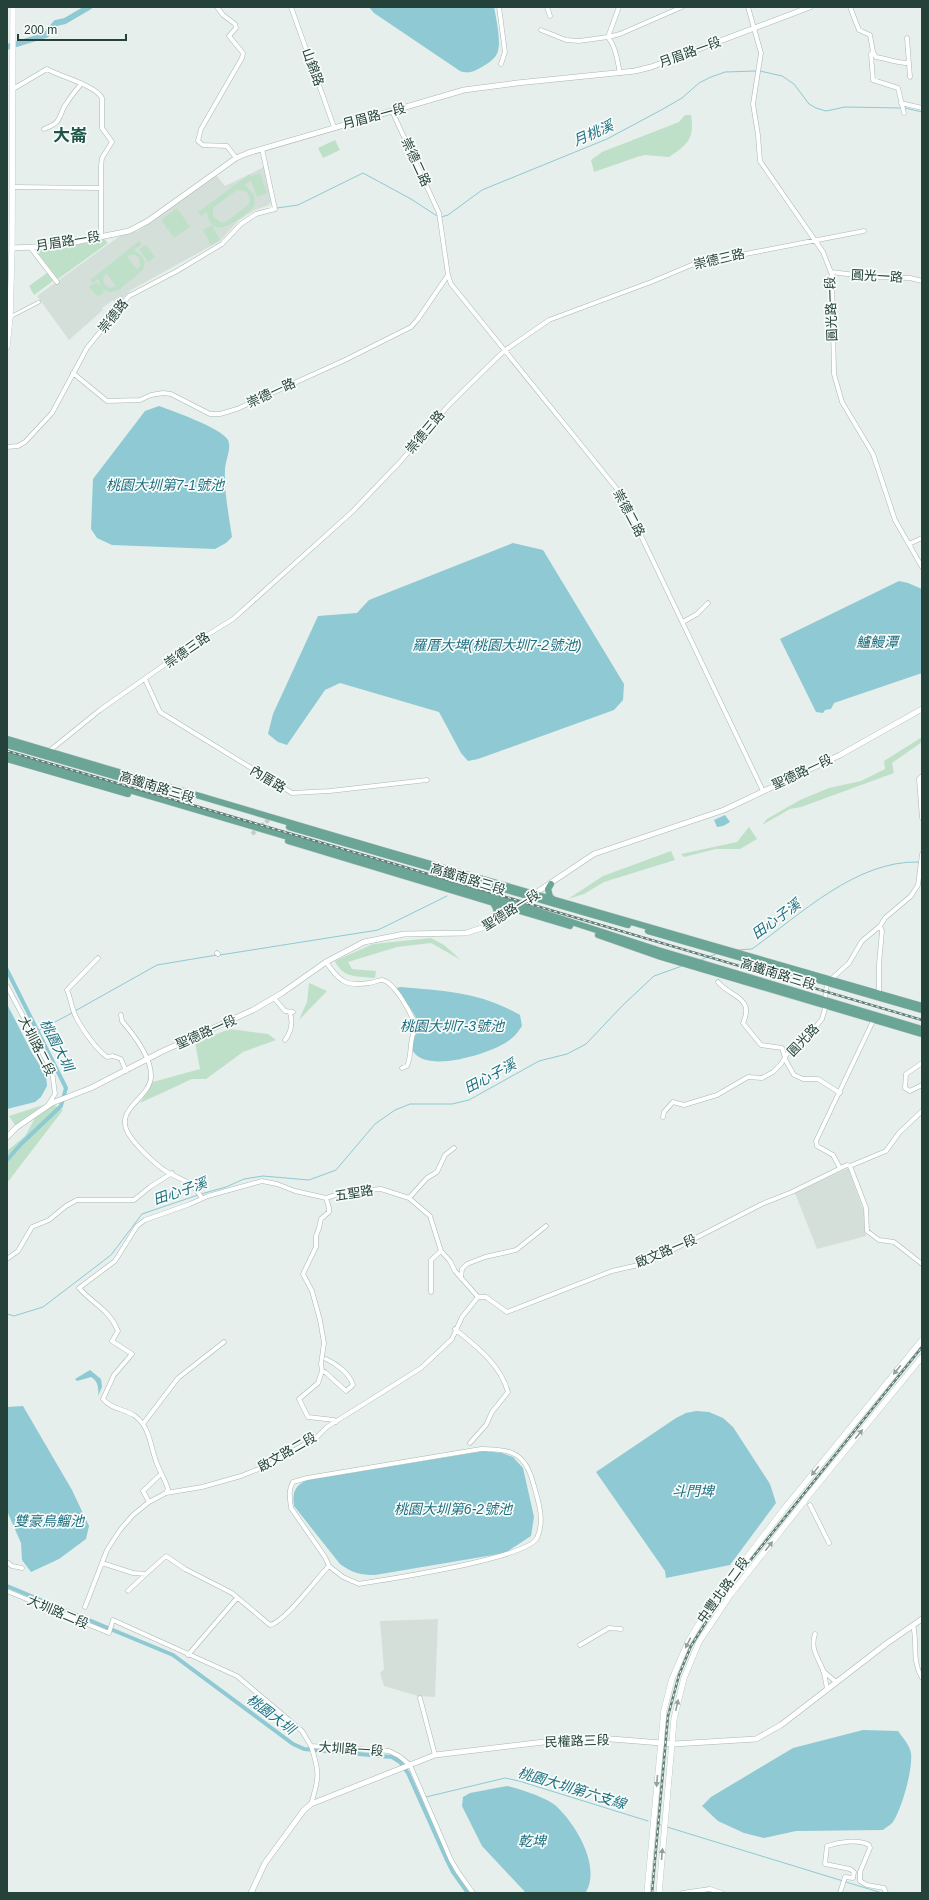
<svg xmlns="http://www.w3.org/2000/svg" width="929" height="1900" font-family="Arial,'Noto Sans TC',sans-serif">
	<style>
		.built { fill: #d4dfda }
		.green { fill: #bfe0c8; fill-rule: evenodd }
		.water { fill: #8ec9d4 }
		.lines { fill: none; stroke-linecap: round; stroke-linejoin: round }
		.stream { stroke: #8ec9d4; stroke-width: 1 }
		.canal { stroke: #8ec9d4; stroke-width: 4 }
		.river { stroke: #8ec9d4; stroke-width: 6 }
		.minor-tunnel { stroke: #bfccc8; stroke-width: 4; stroke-dasharray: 4 2; stroke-linecap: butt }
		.pedestrian-casing { stroke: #a8b8b2; stroke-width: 4 }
		.minor-casing { stroke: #a8b8b2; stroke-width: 5 }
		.tertiary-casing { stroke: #a8b8b2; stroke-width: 6 }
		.secondary-casing { stroke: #a4bbb3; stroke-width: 6 }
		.primary-casing { stroke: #c2cac8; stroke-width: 7 }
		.pedestrian { stroke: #fff; stroke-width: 3 }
		.minor { stroke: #fff; stroke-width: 4 }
		.tertiary { stroke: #fff; stroke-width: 5 }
		.secondary { stroke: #fff; stroke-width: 5.5 }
		.primary { stroke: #6aa596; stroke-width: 6 }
		.rail-casing { stroke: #5f7d75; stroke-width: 2.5 }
		.rail { stroke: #f7fbf9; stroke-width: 1; stroke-dasharray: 3; stroke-linecap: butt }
		.oneway { fill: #92a09c }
		.labels { text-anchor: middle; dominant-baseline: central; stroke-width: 3.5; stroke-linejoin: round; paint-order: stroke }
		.street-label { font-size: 13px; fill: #24423a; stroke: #f7fbf9 }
		.water-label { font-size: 14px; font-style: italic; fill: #1c6f80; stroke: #f7fbf9 }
		.district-label { font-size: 17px; font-weight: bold; fill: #1f5548; stroke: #f7fbf9 }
	</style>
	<rect width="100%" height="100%" fill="#e6efeb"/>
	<path class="built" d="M264 167 271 202 269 205 255 210 239 220 220 241 131 290 116 305 113 300 102 308 103 310 69 340 37 296 121 235 138 231 216 175 225 186Z
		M848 1168 864 1212V1226L866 1236 817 1249 795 1193Z
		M438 1619 435 1697 418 1696 384 1686 380 1673 384 1669 380 1621Z"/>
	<path class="green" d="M685 115H691C695 139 687 145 669 157L645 155 637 157 594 172 591 160 602 152 679 122Z
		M335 140 340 150 323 158 318 148Z
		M260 173 267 193 257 197 251 180 245 185 254 195 255 204 252 209C240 218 211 244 207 212L201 216 198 212 250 174 251 176ZM237 190C246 189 252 195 249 204L226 222H220L213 216V208Z
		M177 208 190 227 174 238 161 220Z
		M212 225 220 240 211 245 203 230Z
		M104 239 108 243 58 279 38 253V250L57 249Z
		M139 241 142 244 134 250 143 257 145 263 143 270 119 290 110 292 102 289 104 292 98 297 89 287 96 282 101 287 98 279 93 283 90 280ZM130 255H135L139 258 140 265 137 269 127 257ZM106 273 116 286 109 288 104 283 103 278Z
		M146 245 155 257 148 262 139 249Z
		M47 273 53 281 34 295 29 286Z
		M922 737V742L892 763 894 773 801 807 790 809 762 825 767 819 800 800 829 788 861 781 885 769 884 761Z
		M749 827 757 839 740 849H716L684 857 681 854 737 842Z
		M671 851 675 860 604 882 584 894 568 899 603 876Z
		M431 938 444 945 461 960 431 943 397 947 348 962 352 969 376 971 375 978C358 976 343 979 335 961L373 944Z
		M309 983 327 991 299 1020 307 1002Z
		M230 1029 268 1034 276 1040 243 1052 206 1079H192L140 1103 153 1082 200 1069 195 1042Z
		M43 1105 15 1125 9 1116Z
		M54 1105 63 1110 7 1183V1151L25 1136 35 1118Z"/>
	<path class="water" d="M369 7H494C496 18 501 40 498 51 496 59 487 64 480 68 473 72 468 74 460 71L374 13Z
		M159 406C173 411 221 428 228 440 232 448 225 461 225 470 224 492 229 516 232 537L226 543 215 549 112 545 97 538 91 529 93 479 145 411Z
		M513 543 543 550 624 684 623 700 614 710 478 759 468 761 461 753 439 712 340 683 325 690 287 745 278 742 268 734 273 714 318 616 357 613 369 600Z
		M899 581 908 583 922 589V673L834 703 831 709 825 710 823 713 816 712 780 639Z
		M725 815 730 822 723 826 717 827 714 820Z
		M401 987C445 991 480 992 520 1015L522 1026C519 1030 516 1035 512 1038 497 1052 426 1075 413 1051 409 1043 419 1033 418 1024 418 1017 401 995 396 988Z
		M7 1004 32 1053 46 1075 47 1086 41 1097 35 1102 7 1109Z
		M90 1370 101 1379 102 1387 98 1396C99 1388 98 1381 91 1377L77 1381 75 1379Z
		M23 1406 72 1490 89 1526 86 1539 59 1559 31 1572 22 1560 21 1543 7 1511V1407Z
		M696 1411 709 1412 723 1418 733 1427 770 1484 776 1503 730 1565 666 1578 665 1571 596 1472 676 1418 686 1413Z
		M484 1451 502 1453 513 1457 523 1468 534 1517 531 1536 505 1553 375 1575C361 1575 352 1573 340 1564L294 1506C292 1492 295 1485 308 1480Z
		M863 1730 898 1731C903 1738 909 1744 911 1753 913 1769 902 1808 893 1822 891 1825 886 1827 883 1830L796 1831 764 1838 744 1833 718 1821 702 1806 711 1797 793 1748Z
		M507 1786C518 1788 547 1798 555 1805 576 1824 601 1866 586 1892L526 1893 482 1846 462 1806 463 1797 470 1793Z"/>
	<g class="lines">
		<path class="stream" d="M760 71 782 76 794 84 809 104 816 108 826 111 845 107 902 108
			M905 108 922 112
			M277 208 298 205 363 173 411 199 437 216
			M441 217 448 215 482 190 607 139 663 109 682 98 699 83 711 77 725 72 756 71
			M737 950 752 949C800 915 856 860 919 862
			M220 955 378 930 447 896
			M700 960 716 954
			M75 1011 157 965 217 955
			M38 1031 72 1013
			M201 1194 226 1187 244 1179 263 1176 309 1180 336 1170 375 1124 395 1110 410 1104H452L469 1100 539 1061 567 1054 586 1044 623 1005 654 976 682 966
			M7 1314 14 1316 43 1307 111 1255 142 1214 198 1195
			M426 1797 505 1778 519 1781 648 1821
			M656 1823 661 1825
			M667 1827 843 1881
			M846 1882 882 1893"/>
		<path class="canal" d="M7 970 66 1088 61 1106 21 1144 7 1160
			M7 1586 173 1655 293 1744 304 1749 392 1757 400 1762 408 1773 446 1858 453 1872 468 1893"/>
		<path class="river" d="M7 47 46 35 56 23 65 21 89 7"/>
		<path class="minor-tunnel" d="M252 834 274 815"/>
		<defs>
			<path id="pedestrian" d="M10 317 39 302"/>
			<path id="minor" d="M217 7 223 15 235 24 236 28 229 36 243 53 242 58 201 129 198 141 203 145 227 146 236 158
				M291 7 334 127
				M499 7 505 52 501 64
				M547 7 550 16
				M619 7 608 37C616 47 617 60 620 73
				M748 7 761 53 753 104 758 135 760 161 823 252 832 275 834 374 842 402 873 454 895 520 922 567
				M850 7 859 30 870 35 873 52 871 54 873 80 898 88 904 113
				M541 30 566 40 579 41 608 37 620 34 682 7
				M907 38 910 77
				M873 52 876 57C888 59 897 63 909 63
				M13 89 47 69C61 77 95 85 102 98V128L112 142 102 158 101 166V236
				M901 103 922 108
				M392 111 439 213 448 275 451 284 621 494 763 791
				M44 129C60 123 58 120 64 107 69 99 75 91 81 84
				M262 149 275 209
				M13 187 100 188
				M30 247 57 282
				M831 272 872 277 910 278 922 281
				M73 373 107 401 140 400 151 395 163 393 171 394 210 414H220L237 409 345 360 411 327 418 319 448 275
				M7 447 18 446 25 442 52 413 87 348 129 296 177 271 222 244 241 224 256 214 275 209
				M909 544 922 538
				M683 622 697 614 708 603
				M145 679 160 712 292 793 330 791 427 780
				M48 752 100 710 204 637 233 619 352 512 400 462 447 407 468 386 504 351 549 320 651 282 694 264 864 231
				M922 776 919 779 922 818
				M217 953 218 954
				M98 958 67 990C71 999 72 1010 76 1017 82 1029 96 1049 107 1057L113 1056 121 1059 126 1071
				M326 962C339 981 346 987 369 983 373 983 378 980 382 980 395 982 412 1015 416 1027 408 1040 413 1053 407 1066L402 1068
				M718 982C730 997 755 997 743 1023L761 1045 782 1048 786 1061 794 1075 803 1079H818L840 1093
				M7 986 52 1071 55 1094 48 1105
				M879 993V964L882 931 880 926
				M274 998 285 1011 293 1012
				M121 1015 122 1021C134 1035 152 1058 151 1077 150 1098 114 1109 128 1133 135 1145 153 1162 164 1170 182 1182 188 1177 202 1198
				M285 1040C292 1031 293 1023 290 1013
				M922 1063 906 1074 905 1088 910 1091 922 1085
				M663 1117 664 1112 673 1102 684 1105 717 1095 748 1077 762 1078 773 1072 781 1064 787 1054 811 1033 822 1019 826 1005 825 1000 827 983 849 963 862 941 880 926 885 918 911 896 918 885 922 854
				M850 1166 866 1208 867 1231 879 1240 894 1242 922 1264
				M840 1168 833 1155 817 1146 816 1141 874 1019
				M326 1198 329 1208V1212L321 1219 319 1228 316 1236V1247L303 1274 312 1291 320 1320 324 1343 321 1364 322 1371 318 1383 299 1399 308 1417 334 1420 336 1422
				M409 1198 427 1178 437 1172 445 1155 454 1148
				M7 1259 18 1251 32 1227 49 1220 66 1206 77 1200H134L150 1187 172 1173
				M461 1278 462 1269 467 1264 485 1257 516 1250 546 1226
				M431 1292V1260L441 1251
				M478 1297H486L507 1312 612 1271 647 1263 762 1204 792 1192 847 1165 850 1166 886 1151 899 1133 922 1111
				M455 1329C477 1347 500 1364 508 1392L492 1412 486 1425 470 1443
				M325 1372 346 1391 353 1385C350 1374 337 1364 326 1359
				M143 1424 178 1378 224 1342
				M166 1493 168 1489C165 1479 159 1470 156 1461 150 1445 150 1427 135 1416 125 1409 111 1409 103 1399L114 1375 132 1354 112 1341 118 1331C109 1309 93 1304 79 1288L115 1261 137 1226 145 1220 190 1204 208 1196 262 1181 277 1184 295 1191 326 1198 345 1192 381 1189 409 1198 430 1216 441 1251 450 1261 455 1271 478 1297
				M149 1502 143 1491 161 1474
				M810 1505 829 1543
				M7 1562 12 1566 22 1568
				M102 1563 133 1573 146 1574 166 1556 185 1569 232 1593 270 1625C285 1622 316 1579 329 1566L325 1557 291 1508C290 1499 288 1490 293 1482L307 1478 481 1449C508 1450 523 1450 532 1479 537 1497 546 1520 537 1538 526 1559 388 1579 359 1584L343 1577 329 1566
				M7 1591 109 1633 113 1620 237 1676 302 1731 311 1746 389 1751 399 1756 410 1765 451 1860 458 1872 473 1893
				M128 1591 146 1574
				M85 1607 107 1550 120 1530 133 1515 149 1502 166 1493 202 1487 241 1476 271 1464 317 1437 327 1427 421 1368 452 1339 462 1317 478 1297
				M913 1625C918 1644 911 1659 922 1678
				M815 1634C810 1649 818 1657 823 1670 825 1676 826 1683 827 1689
				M580 1645 609 1628 621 1629
				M188 1655 237 1598
				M823 1671 836 1682
				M420 1698 435 1755
				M311 1804C319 1779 320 1772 311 1746
				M682 1893 710 1889 722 1893
				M840 1893 845 1877 853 1878 854 1872 850 1869 825 1864 827 1846C838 1842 858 1839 869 1845L870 1848 860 1872V1881L867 1885 884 1888 886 1893"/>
			<path id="tertiary" d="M12 248 56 246 129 231 148 221 236 158 248 153 464 90 517 83 635 71 651 67 810 7
				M7 1137 17 1127 52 1103 91 1088 161 1052 253 1010 282 993 326 962 364 942 404 934 466 933 485 927 594 854 724 810 840 755 922 709
				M251 1893 265 1863 304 1810 311 1804 435 1755 578 1738H599L674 1744 756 1739 781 1725 886 1644 922 1619"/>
			<path id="secondary" d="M7 347 10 317 12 248 13 7
				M647 1893 664 1710 672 1679 688 1642 709 1607 784 1509 922 1340
				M659 1893 674 1719 684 1678 699 1642 731 1594 817 1485 922 1357"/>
			<path id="primary" d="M7 739 382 850 922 1006
				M7 745 128 780
				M7 754 519 905 658 950 922 1029
				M7 759 128 794
				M289 827 628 925
				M288 841 570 926
				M551 884 548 889 550 897 553 899
				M493 903 496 908 497 920
				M648 931 922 1010
				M598 935 658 956 922 1034"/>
		</defs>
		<use href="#pedestrian" class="pedestrian-casing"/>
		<use href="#minor" class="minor-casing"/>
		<use href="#tertiary" class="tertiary-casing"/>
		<use href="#secondary" class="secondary-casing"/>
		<use href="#primary" class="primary-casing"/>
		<use href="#pedestrian" class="pedestrian"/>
		<use href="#minor" class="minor"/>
		<use href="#tertiary" class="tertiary"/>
		<use href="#secondary" class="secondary"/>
		<use href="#primary" class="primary"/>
		<defs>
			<path id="rail" d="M7 751 391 863 922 1020
				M652 1893 668 1716 679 1675 691 1646 716 1606 753 1557 922 1347"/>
		</defs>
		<use href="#rail" class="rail-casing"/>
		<use href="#rail" class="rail"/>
	</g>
	<defs><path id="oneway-solid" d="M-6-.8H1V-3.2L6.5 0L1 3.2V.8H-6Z"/></defs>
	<g class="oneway">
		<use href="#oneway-solid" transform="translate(897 1370) rotate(129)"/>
		<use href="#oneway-solid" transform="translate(859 1434) rotate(-51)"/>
		<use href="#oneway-solid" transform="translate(815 1471) rotate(129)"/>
		<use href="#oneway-solid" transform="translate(769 1546) rotate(-52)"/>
		<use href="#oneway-solid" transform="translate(688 1643) rotate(117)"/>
		<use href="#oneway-solid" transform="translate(677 1705) rotate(-78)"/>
		<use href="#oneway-solid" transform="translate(657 1781) rotate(95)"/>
		<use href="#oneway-solid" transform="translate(662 1854) rotate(-85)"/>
	</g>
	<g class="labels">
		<g class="street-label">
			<text transform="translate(690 52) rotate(-20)">月眉路一段</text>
			<text transform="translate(313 67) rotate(70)">山錦路</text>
			<text transform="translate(374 116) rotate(-15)">月眉路一段</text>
			<text transform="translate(416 162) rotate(65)">崇德二路</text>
			<text transform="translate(68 241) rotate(-9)">月眉路一段</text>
			<text transform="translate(719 259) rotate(-13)">崇德三路</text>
			<text transform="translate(877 276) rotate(3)">圓光一路</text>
			<text transform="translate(831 309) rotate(-92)">圓光路一段</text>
			<text transform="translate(113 316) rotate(-51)">崇德路</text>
			<text transform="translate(271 393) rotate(-25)">崇德一路</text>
			<text transform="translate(425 432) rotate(-50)">崇德三路</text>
			<text transform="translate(629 513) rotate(62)">崇德二路</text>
			<text transform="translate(187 650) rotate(-35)">崇德三路</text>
			<text transform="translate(802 772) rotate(-25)">聖德路一段</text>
			<text transform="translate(268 779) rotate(31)">內厝路</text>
			<text transform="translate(157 787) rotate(17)">高鐵南路三段</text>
			<text transform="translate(468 879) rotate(17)">高鐵南路三段</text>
			<text transform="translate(511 910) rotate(-32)">聖德路一段</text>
			<text transform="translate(778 974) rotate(17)">高鐵南路三段</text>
			<text transform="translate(206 1032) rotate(-24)">聖德路一段</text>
			<text transform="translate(803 1040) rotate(-46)">圓光路</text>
			<text transform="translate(37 1046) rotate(63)">大圳路二段</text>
			<text transform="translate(354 1193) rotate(-9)">五聖路</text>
			<text transform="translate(666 1251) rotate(-23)">啟文路一段</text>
			<text transform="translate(287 1452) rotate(-30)">啟文路二段</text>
			<text transform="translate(723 1590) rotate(-54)">中豐北路二段</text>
			<text transform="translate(58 1612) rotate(23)">大圳路二段</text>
			<text transform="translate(577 1741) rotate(-2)">民權路三段</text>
			<text transform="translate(351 1749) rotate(4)">大圳路一段</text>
		</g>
		<g class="water-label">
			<text transform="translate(593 133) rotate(-24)">月桃溪</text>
			<text x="165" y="485">桃園大圳第7-1號池</text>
			<text x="877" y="642">鱸鰻潭</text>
			<text x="497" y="645">羅厝大埤(桃園大圳7-2號池)</text>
			<text transform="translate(776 919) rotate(-36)">田心子溪</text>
			<text x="452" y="1026">桃園大圳7-3號池</text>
			<text transform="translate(57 1045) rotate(63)">桃園大圳</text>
			<text transform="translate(490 1076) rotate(-28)">田心子溪</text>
			<text transform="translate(180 1191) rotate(-19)">田心子溪</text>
			<text x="693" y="1491">斗門埤</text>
			<text x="453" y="1509">桃園大圳第6-2號池</text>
			<text x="49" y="1521">雙豪烏鰡池</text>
			<text transform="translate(271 1714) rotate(37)">桃園大圳</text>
			<text transform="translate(572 1788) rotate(17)">桃園大圳第六支線</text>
			<text x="532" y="1841">乾埤</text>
		</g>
		<g class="district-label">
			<text x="70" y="135">大崙</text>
		</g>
	</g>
	<rect width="929" height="1900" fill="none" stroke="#24423a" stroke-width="16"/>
	<path d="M18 34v6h108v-6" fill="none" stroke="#24423a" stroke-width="2"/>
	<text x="24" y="34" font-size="12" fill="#24423a" stroke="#f7fbf9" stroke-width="3" paint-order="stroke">200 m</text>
</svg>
